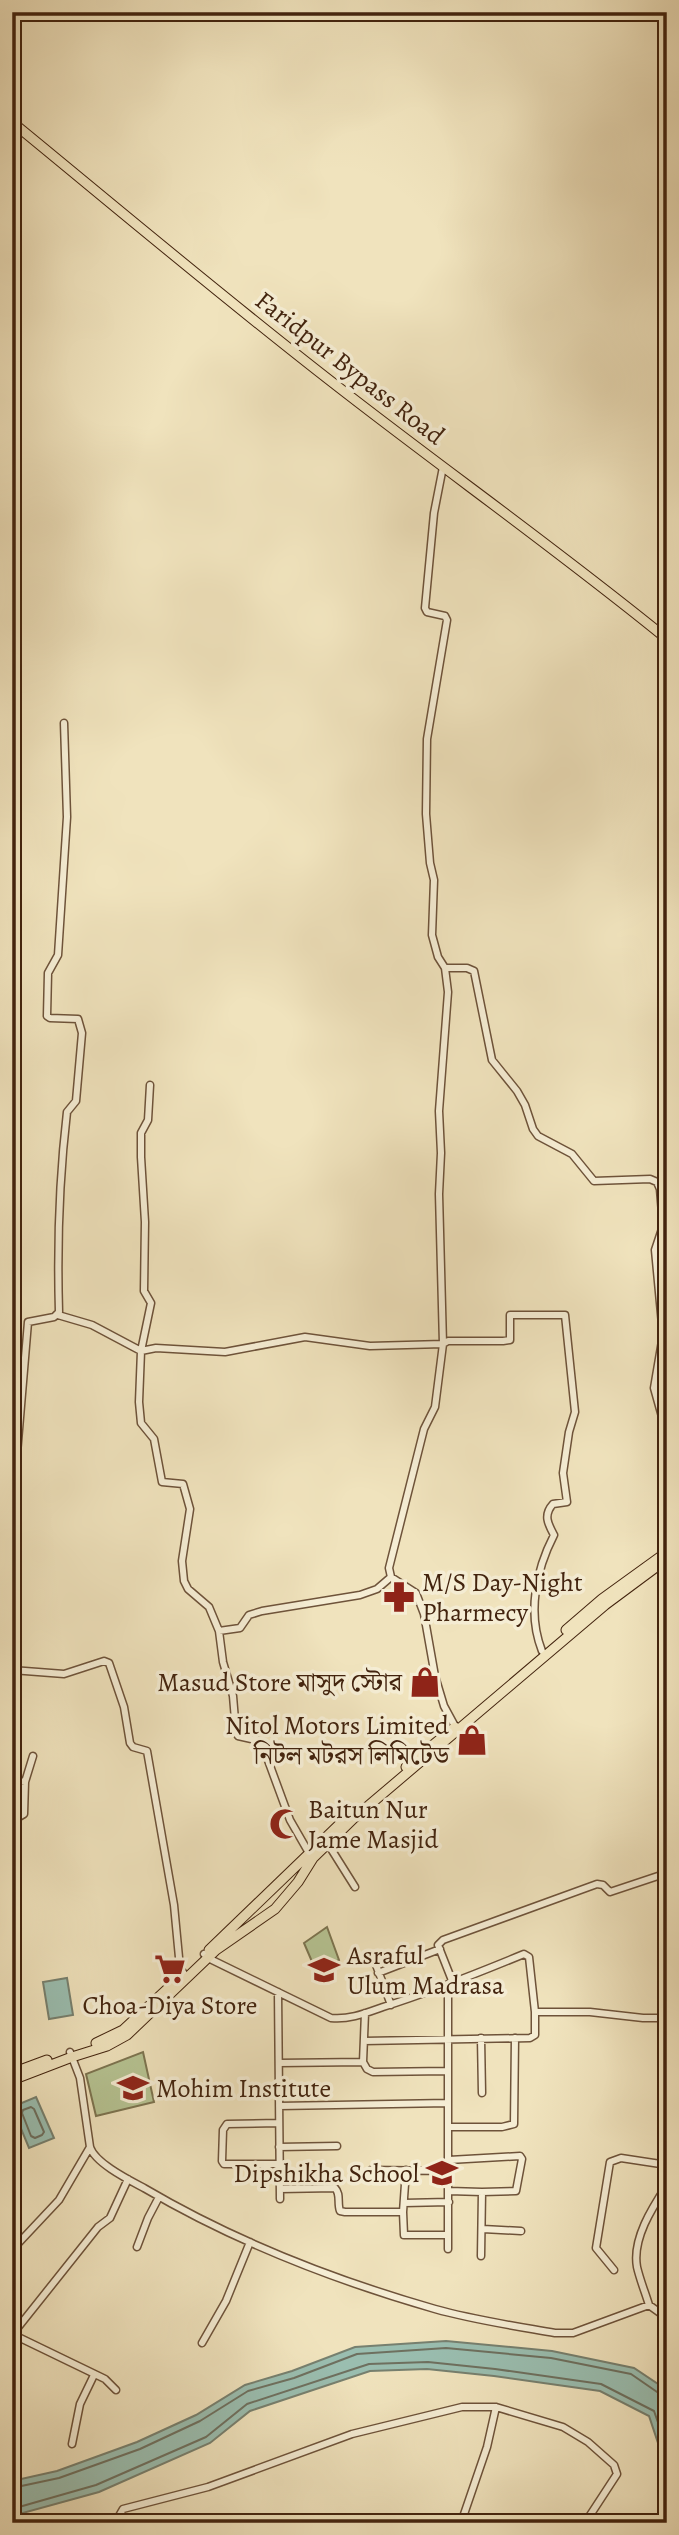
<svg xmlns="http://www.w3.org/2000/svg" width="679" height="2535" font-family="Alegreya,'Noto Serif Bengali',serif">
	<style>
		.green { fill: #b6c493; stroke: #7c7450; stroke-width: 2 }
		.water { fill: #9abeb0; stroke: #77806f; stroke-width: 2 }
		.lines { fill: none; stroke-linecap: round; stroke-linejoin: round }
		.shore { stroke: #6e705f; stroke-width: 2 }
		.minor-casing { stroke: #6e533a; stroke-width: 9 }
		.highway-casing { stroke: #42230e; stroke-width: 11 }
		.minor { stroke: #f5edd4; stroke-width: 6 }
		.highway { stroke: #f0e3bd; stroke-width: 9 }
		.labels { text-anchor: middle; dominant-baseline: central; stroke-width: 7; stroke-linejoin: round; paint-order: stroke }
		.street-label { font-size: 26px; fill: #42230e; stroke: #f5edd4 }
		.poi-label { font-size: 26px; fill: #42230e; stroke: #f5edd4; text-anchor: start }
	</style>
	<rect width="100%" height="100%" fill="#f0e3bd"/>
	<filter id="stains"><feTurbulence type="fractalNoise" baseFrequency=".00286" numOctaves="4"/><feColorMatrix values="0 0 0 0 .2 0 0 0 0 .09 0 0 0 0 .02 0 0 0 .5 -.17"/></filter>
	<radialGradient id="worn" r=".72"><stop offset=".6" stop-color="#630" stop-opacity="0"/><stop offset="1" stop-color="#630" stop-opacity=".3"/></radialGradient>
	<path class="green" d="M327 1927 339 1960 316 1971 304 1943Z
		M143 2052 154 2102 96 2116 86 2074Z"/>
	<path class="water" d="M67 1978 73 2015 49 2019 43 1982Z
		M36 2097 54 2138 29 2148 12 2107Z
		M446 2341 552 2351 634 2368 667 2390V2470L649 2416 600 2391 494 2376 427 2369 370 2371 250 2411 210 2443 99 2492 12 2516V2481L57 2471 137 2442 196 2415 245 2385 292 2371 355 2347Z"/>
	<g class="lines">
		<path class="shore" d="M31 2107 34 2109 44 2132 42 2135 35 2138 31 2136 22 2113 23 2110Z
			M12 2488 59 2478 140 2449 200 2421 248 2391 294 2378 357 2354 446 2348 551 2358 631 2374 660 2394 667 2395
			M12 2509 96 2485 206 2437 247 2404 369 2364 428 2362 495 2369 601 2384 654 2411 667 2448"/>
		<defs>
			<path id="minor" d="M443 467 434 513 425 608 427 612 445 616 447 620 427 739 426 814 430 863 434 880 432 935 438 957 445 968 448 992 439 1111 441 1153 439 1194 443 1344 435 1407 424 1429 389 1568 391 1577 416 1593 424 1614 435 1676 444 1706 457 1730
				M445 968H467L474 971 492 1060 517 1091 525 1105 533 1129 538 1136 572 1154 594 1181 650 1179 657 1182 660 1189 663 1226 655 1250 663 1335 654 1388 666 1431 663 1467 667 1515
				M150 1085 148 1120 141 1133V1157L145 1222 144 1291 151 1303 141 1351 156 1348 225 1352 305 1337 370 1346 443 1344 448 1341H503L510 1340V1315H565L575 1412 569 1432 563 1473 567 1502 553 1504C543 1515 548 1524 554 1535 536 1570 527 1613 542 1651
				M58 1315 92 1325 141 1351 139 1402 141 1423 154 1439 162 1482 183 1484 190 1509 182 1561 184 1581 188 1589 209 1607 219 1631 223 1662 233 1696 236 1732 238 1736 256 1740 262 1744 290 1820 309 1853
				M12 1513 28 1322 54 1317 59 1312C57 1244 59 1180 67 1112L76 1101 82 1033 78 1019 50 1018 47 1016 48 973 58 955 67 817 64 723
				M219 1631 240 1628 249 1615 262 1611 360 1595 377 1589 391 1577
				M12 1670 64 1674 104 1661 109 1663 124 1707 130 1743 133 1747 147 1751 174 1905 180 1968 187 1978
				M12 1780 25 1782
				M12 1821 24 1814 25 1782 33 1756
				M328 1844 355 1887
				M204 1954 208 1958 331 2018C349 2020 366 2013 383 2007 431 1992 478 1973 524 1954L529 1957 535 2012H590L643 2018H667
				M376 1965 391 2005
				M378 1973 440 1949
				M453 1983 438 1945 443 1940 597 1884 603 1885 610 1892 667 1873
				M448 1985V2249
				M278 1992 280 2199
				M365 2013 363 2062 367 2069 373 2072 447 2071
				M481 2038 482 2093
				M364 2041 530 2038 535 2035V2012
				M70 2052 80 2078 90 2147C95 2163 129 2180 144 2188 234 2241 334 2280 435 2309 474 2320 515 2326 555 2333H573L649 2305 667 2318
				M279 2063 363 2062
				M279 2106 448 2103
				M279 2123 227 2124 223 2130 222 2161 224 2164H279
				M449 2127H502L514 2124 515 2038
				M279 2147 337 2146
				M449 2160 520 2156 522 2159 516 2191 482 2192
				M371 2170 449 2171
				M280 2189 335 2188C341 2194 337 2203 340 2211L345 2212H403L406 2170
				M449 2191 482 2192 481 2256
				M404 2203 449 2202
				M403 2212 404 2235H448
				M483 2229 521 2231
				M137 2247 148 2218 159 2197
				M12 2250 59 2200 90 2147
				M614 2270 596 2248 610 2162 621 2158 667 2165
				M649 2305C645 2292 640 2280 637 2267 632 2239 652 2208 667 2185
				M12 2335 98 2227 110 2218 128 2179
				M14 2335 105 2379 116 2390
				M202 2343 226 2301 250 2242
				M72 2444 80 2404 94 2375
				M115 2523 123 2509 208 2487 352 2434 462 2407H496L563 2427 588 2442 614 2465 617 2474 585 2523
				M461 2523 487 2447 496 2407"/>
			<path id="highway" d="M12 122C123 213 233 306 346 393 453 476 563 554 667 639
				M566 1630 602 1599 667 1552
				M406 1767 455 1727
				M209 1950 345 1819
				M96 2043 123 2030 178 1979
				M12 2073 47 2060
				M12 2080 72 2057 107 2046 127 2035 216 1950 275 1909 298 1882 313 1858 354 1818 605 1605 667 1559"/>
		</defs>
		<use href="#minor" class="minor-casing"/>
		<use href="#highway" class="highway-casing"/>
		<use href="#minor" class="minor"/>
		<use href="#highway" class="highway"/>
	</g>
	<defs>
		<symbol id="pharmacy-bare" viewBox="-9 -9 18 18"><path d="M-2-6h4v4h4v4h-4v4h-4v-4h-4v-4h4Z" fill="#8f2418" stroke="#f5edd4" stroke-width="2.5" paint-order="stroke"/></symbol>
		<symbol id="shop-bare" viewBox="-9 -9 18 18"><path d="M-5-2.5h2.3a2.7 3.5 0 0 1 5.4 0H5L5.5 6h-11ZM-1.5-2.5h3a1.5 2.3 0 0 0-3 0Z" fill="#8f2418" stroke="#f5edd4" stroke-width="2.5" paint-order="stroke"/></symbol>
		<symbol id="mosque-bare" viewBox="-9 -9 18 18"><path d="M3.5-4.9A6 6 0 1 0 3.5 4.9A5 5 0 1 1 3.5-4.9Z" fill="#8f2418" stroke="#f5edd4" stroke-width="2.5" paint-order="stroke"/></symbol>
		<symbol id="supermarket-bare" viewBox="-9 -9 18 18"><path d="M-6-5.5h2.5l.6 2H6L4.5 2H-2.5L-4.4-4H-6ZM-1.5 3.2a1.3 1.3 0 1 0 .1 0ZM3 3.2a1.3 1.3 0 1 0 .1 0Z" fill="#8f2418" stroke="#f5edd4" stroke-width="2.5" paint-order="stroke"/></symbol>
		<symbol id="school-bare" viewBox="-9 -9 18 18"><path d="M0-5L7-2L0 1L-7-2ZM-4 1L0 2.5L4 1V4Q0 6-4 4Z" fill="#8f2418" stroke="#f5edd4" stroke-width="2.5" paint-order="stroke"/></symbol>
	</defs>
	<g fill-rule="evenodd">
		<use href="#pharmacy-bare" x="377" y="1575" width="44" height="44"/>
		<use href="#shop-bare" x="403" y="1660" width="44" height="44"/>
		<use href="#shop-bare" x="450" y="1718" width="44" height="44"/>
		<use href="#mosque-bare" x="263" y="1802" width="44" height="44"/>
		<use href="#supermarket-bare" x="148" y="1947" width="44" height="44"/>
		<use href="#school-bare" x="302" y="1948" width="44" height="44"/>
		<use href="#school-bare" x="111" y="2066" width="44" height="44"/>
		<use href="#school-bare" x="420" y="2151" width="44" height="44"/>
	</g>
	<g class="labels">
		<g class="street-label">
			<text transform="translate(350 368) rotate(38)">Faridpur Bypass Road</text>
		</g>
		<g class="poi-label">
			<text x="422" y="1582">M/S Day-Night<tspan x="422" dy="30">Pharmecy</tspan></text>
			<text x="402" y="1682" text-anchor="end">Masud Store মাসুদ স্টোর</text>
			<text x="449" y="1725" text-anchor="end">Nitol Motors Limited<tspan x="449" dy="30">নিটল মটরস লিমিটেড</tspan></text>
			<text x="308" y="1809">Baitun Nur<tspan x="308" dy="30">Jame Masjid</tspan></text>
			<text x="347" y="1955">Asraful<tspan x="347" dy="30">Ulum Madrasa</tspan></text>
			<text x="170" y="2005" text-anchor="middle">Choa-Diya Store</text>
			<text x="156" y="2088">Mohim Institute</text>
			<text x="419" y="2173" text-anchor="end">Dipshikha School</text>
		</g>
	</g>
	<rect width="679" height="2535" fill="none" stroke="#f0e3bd" stroke-width="42"/>
	<rect x="14" y="14" width="651" height="2507" fill="none" stroke="#42230e" stroke-width="3.5"/>
	<rect x="21" y="21" width="637" height="2493" fill="none" stroke="#42230e" stroke-width="2"/>
	<rect width="100%" height="100%" filter="url(#stains)"/>
	<rect width="100%" height="100%" fill="url(#worn)"/>
</svg>
